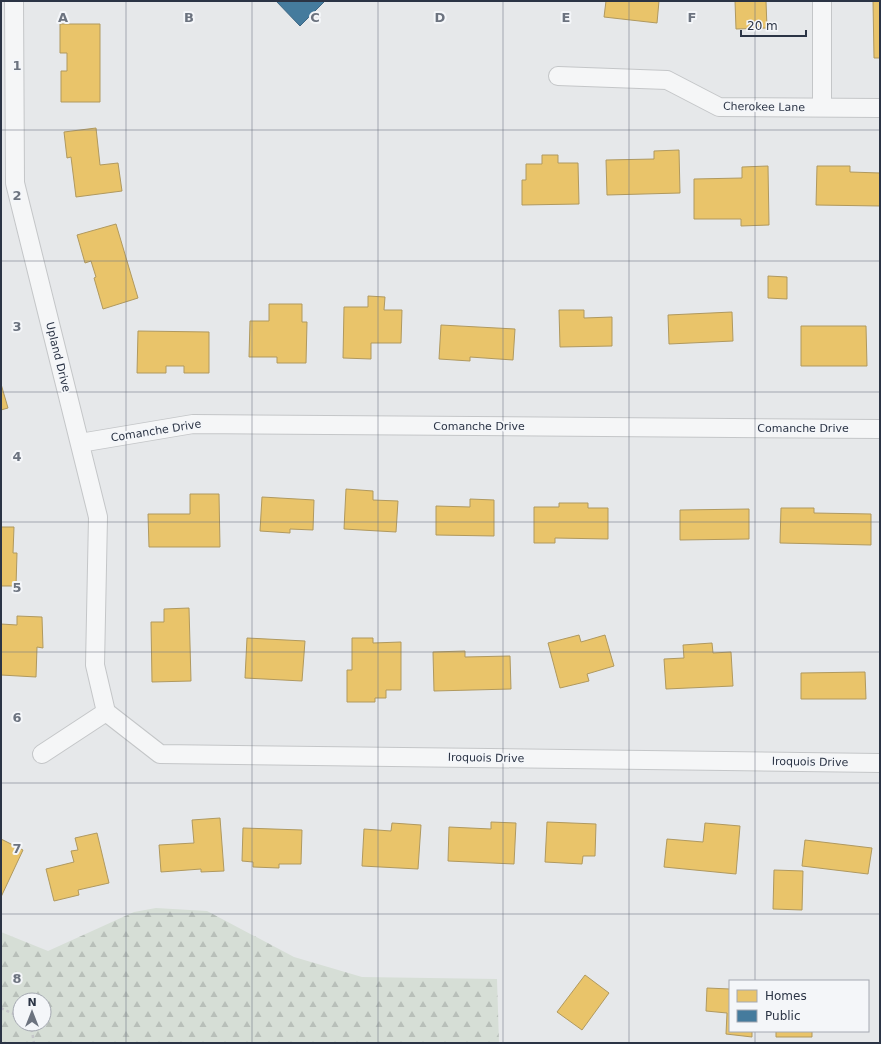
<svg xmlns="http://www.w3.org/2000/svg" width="881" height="1044" font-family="'DejaVu Sans',sans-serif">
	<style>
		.forest { fill: url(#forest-firs); fill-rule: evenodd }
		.homes { fill: #e9c46a; stroke: #b0995f }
		.public { fill: #457b9d; stroke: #3d6683 }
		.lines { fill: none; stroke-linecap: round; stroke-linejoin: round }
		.street-casing { stroke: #c4c6c8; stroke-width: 20 }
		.path { stroke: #c5c6ca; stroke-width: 2.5; stroke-dasharray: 3 3; stroke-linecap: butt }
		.street { stroke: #f5f6f7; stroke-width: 18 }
		.grid { fill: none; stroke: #6c737f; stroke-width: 1; stroke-opacity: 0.55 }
		.labels { text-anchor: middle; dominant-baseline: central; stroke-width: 4; stroke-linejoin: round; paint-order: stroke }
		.street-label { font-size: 11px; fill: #2b3445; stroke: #f4f6f9 }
		.grid-label { font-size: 13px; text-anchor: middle; font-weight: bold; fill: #6c737f; stroke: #f4f6f9; stroke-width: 4; stroke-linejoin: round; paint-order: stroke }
	</style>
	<defs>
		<pattern id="forest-firs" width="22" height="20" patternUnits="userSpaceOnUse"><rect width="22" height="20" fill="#d6ded6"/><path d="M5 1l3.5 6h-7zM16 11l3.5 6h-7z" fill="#b8bfb9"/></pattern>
	</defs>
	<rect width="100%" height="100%" fill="#e6e8ea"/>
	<path class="forest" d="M156 908 207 911 294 957 362 977 497 979 499 1043H1V932L48 951 134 912ZM20 1000H44V1024H20Z"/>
	<path class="homes" d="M606 1H659L657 23 604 17Z
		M735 1H766L767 28 736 29Z
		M873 1H880V58H874Z
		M60 24H100V102H61V71H67V53H60Z
		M96 128 100 165 118 163 122 191 76 197 71 157 67 158 64 132Z
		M679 150 680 193 607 195 606 160 654 159V151Z
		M542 155H558V163H578L579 204 522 205V180H526V164H542Z
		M768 166 769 225 741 226V219H694V179L742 178V167Z
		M817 166H850V172L880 173V206L816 205Z
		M116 224 138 298 103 309 94 278 96 277 91 261 85 263 77 235Z
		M768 276 787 277V299L768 298Z
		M368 296 385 297 384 310H402L401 343H371V359L343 358 344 307H368Z
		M269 304H302V322H307L306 363H277V357H249L250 321H269Z
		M559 310H584V318L612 317V346L560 347Z
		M732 312 733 341 669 344 668 315Z
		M441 325 515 329 513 360 470 357V361L439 359Z
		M801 326H866L867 366H801Z
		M138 331 209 332V373H184V366H166V373H137Z
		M1 384 8 408 1 410Z
		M346 489 373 491V500L398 501 396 532 344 529Z
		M190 494H219L220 547H149L148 514H190Z
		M262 497 314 500 313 530 290 529V533L260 531Z
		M470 499 494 500V536L436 535V506L470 507Z
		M559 503H588V508H608V539L555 538V543H534V507H559Z
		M781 508H814V513L871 514V545L780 543Z
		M749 509V539L680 540V510Z
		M1 527H14L13 553H17L16 586H1Z
		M189 608 191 681 152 682 151 622H164V609Z
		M17 616 42 617 43 648 37 647 36 677 1 675V624L17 625Z
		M579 635 581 642 605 635 614 666 587 674 589 681 560 688 548 643Z
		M247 638 305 641 302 681 245 678Z
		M352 638H373V643L401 642V690H386V698H375V702H347V670H352Z
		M712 643 713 653 731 652 733 686 666 689 664 659 684 658 683 645Z
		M465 651V657L510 656 511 689 434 691 433 652Z
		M865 672 866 699H801V673Z
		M220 818 224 871 201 872V869L161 872 159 845 194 843 192 820Z
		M491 822 516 823 514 864 448 861 449 827 491 829Z
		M547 822 596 824 595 856H583L582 864 545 862Z
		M392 823 421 825 418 869 362 866 364 829 391 831Z
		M705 823 740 826 736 874 664 867 667 839 703 842Z
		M243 828 302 830 301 864H279V868L253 867V862L242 861Z
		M97 833 109 883 78 890 79 895 54 901 46 869 74 862 71 851 78 850 75 838Z
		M1 839 23 850 1 897Z
		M805 840 872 848 868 874 802 866Z
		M774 870 803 871 802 910 773 909Z
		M585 975 609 993 582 1030 557 1012Z
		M707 988 730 989V1031H752V1037L726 1034 727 1013 706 1011Z
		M776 1031H812V1037H776Z"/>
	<path class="public" d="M276 1H325L300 26Z"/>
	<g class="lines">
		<defs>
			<path id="street" d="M14 1 15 183 98 517 95 665 106 712
				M558 76 667 80 719 107 880 108
				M822 107V1
				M80 443 193 424 880 429
				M106 712 160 754 880 763
				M42 754 106 712"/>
		</defs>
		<use href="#street" class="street-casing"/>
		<path class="path" d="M1 1008 20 1017
			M29 1024 31 1026 34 1043"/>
		<use href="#street" class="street"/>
	</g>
	<path class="grid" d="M126 1V1043M252 1V1043M378 1V1043M503 1V1043M629 1V1043M755 1V981M1 130H880M1 261H880M1 392H880M1 522H880M1 652H880M1 783H880M1 914H880M755 1031V1043"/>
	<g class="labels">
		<g class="street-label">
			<text transform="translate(764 107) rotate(1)">Cherokee Lane</text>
			<text transform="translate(58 357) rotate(76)">Upland Drive</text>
			<text x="479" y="426">Comanche Drive</text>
			<text x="803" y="428">Comanche Drive</text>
			<text transform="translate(156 431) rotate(-9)">Comanche Drive</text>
			<text transform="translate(486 758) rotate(1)">Iroquois Drive</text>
			<text transform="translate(810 762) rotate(1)">Iroquois Drive</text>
		</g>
	</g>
	<g class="grid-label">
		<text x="63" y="22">A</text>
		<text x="189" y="22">B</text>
		<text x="315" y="22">C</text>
		<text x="440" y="22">D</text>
		<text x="566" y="22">E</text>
		<text x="692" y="22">F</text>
		<text x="17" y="70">1</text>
		<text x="17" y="200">2</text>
		<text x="17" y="331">3</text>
		<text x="17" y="461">4</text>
		<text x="17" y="592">5</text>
		<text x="17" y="722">6</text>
		<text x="17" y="853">7</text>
		<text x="17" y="983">8</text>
	</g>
	<rect width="881" height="1044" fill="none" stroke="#2b3445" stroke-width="4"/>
	<rect x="729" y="980" width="140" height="52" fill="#f4f6f9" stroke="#a4a8b1"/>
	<rect x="737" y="990" width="20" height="12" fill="#e9c46a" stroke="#a4a8b1"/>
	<text x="765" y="1000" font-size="12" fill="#2b3445">Homes</text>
	<rect x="737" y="1010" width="20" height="12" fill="#457b9d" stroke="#a4a8b1"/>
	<text x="765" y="1020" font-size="12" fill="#2b3445">Public</text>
	<g transform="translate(32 1012)"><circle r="19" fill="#f4f6f9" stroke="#a4a8b1"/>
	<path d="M0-3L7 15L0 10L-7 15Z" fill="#6c737f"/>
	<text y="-6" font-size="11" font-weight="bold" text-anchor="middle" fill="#2b3445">N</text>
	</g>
	<path d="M741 30v6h65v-6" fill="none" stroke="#2b3445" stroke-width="2"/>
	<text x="747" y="30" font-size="12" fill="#2b3445" stroke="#f4f6f9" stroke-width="3" paint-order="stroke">20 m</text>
</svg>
